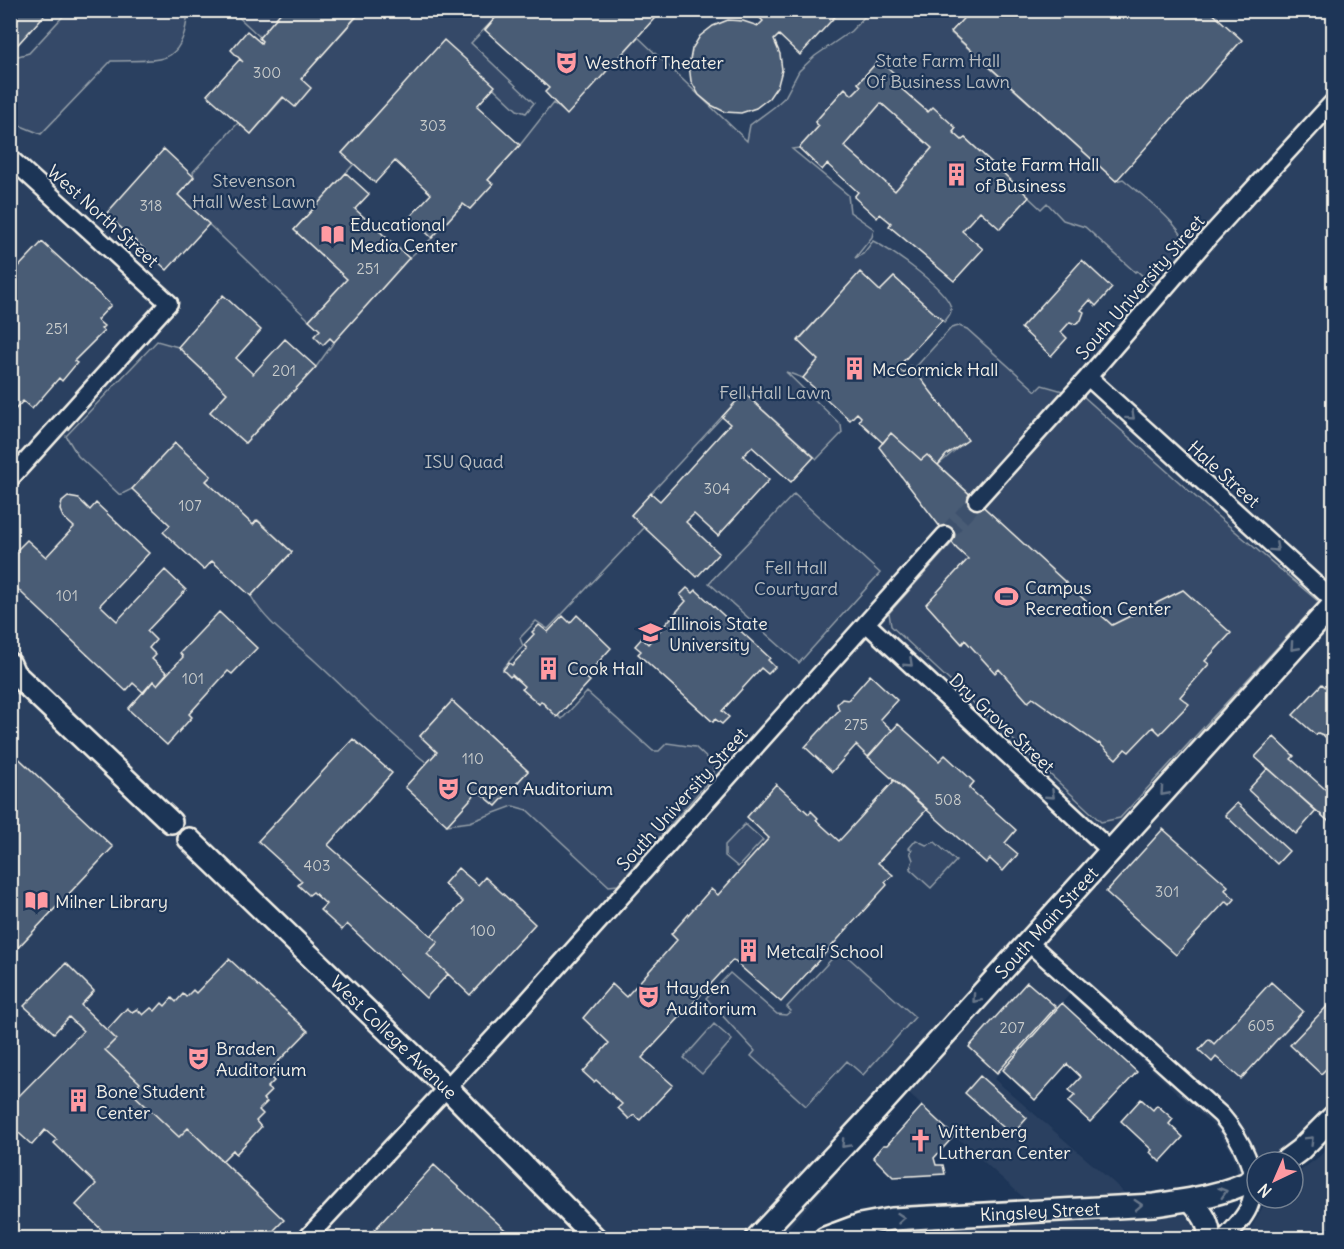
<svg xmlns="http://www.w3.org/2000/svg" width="1344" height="1249" font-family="Delius,sans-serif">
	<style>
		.built { fill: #2a4060 }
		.green { fill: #354a67; stroke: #949ea8; stroke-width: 1.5 }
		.building { fill: #485b74; stroke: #f4f1e8; stroke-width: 1.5; fill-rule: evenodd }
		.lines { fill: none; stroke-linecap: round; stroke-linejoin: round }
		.minor-tunnel { stroke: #3d516d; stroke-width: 16; stroke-dasharray: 16 8; stroke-linecap: butt }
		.minor-casing { stroke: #f4f1e8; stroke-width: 21 }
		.major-casing { stroke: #f4f1e8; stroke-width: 26 }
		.minor { stroke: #1d3557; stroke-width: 16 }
		.major { stroke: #1d3557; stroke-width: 21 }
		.oneway { stroke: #68778a }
		.labels { text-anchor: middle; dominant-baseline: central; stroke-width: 4.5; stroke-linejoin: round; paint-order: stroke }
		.number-label { font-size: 15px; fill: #c9cccb }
		.park-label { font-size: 18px; fill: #bbbfc1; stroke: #1d3557 }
		.poi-label { font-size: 18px; fill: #f4f1e8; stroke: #1d3557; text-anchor: start }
		.street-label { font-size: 18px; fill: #f4f1e8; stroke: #1d3557 }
	</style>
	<rect width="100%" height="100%" fill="#1d3557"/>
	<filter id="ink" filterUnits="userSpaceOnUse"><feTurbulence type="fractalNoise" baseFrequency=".0167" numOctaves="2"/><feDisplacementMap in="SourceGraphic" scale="12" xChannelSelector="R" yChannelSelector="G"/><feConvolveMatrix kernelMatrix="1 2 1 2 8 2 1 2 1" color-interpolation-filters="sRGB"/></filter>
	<g filter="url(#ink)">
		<path class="built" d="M10 11H1333V586L1165 772 1181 787 1333 620V1097L1293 1139 1274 1155 1237 1173 1236 1164 1230 1149 1215 1127 1069 995 994 1079 1114 1183 1146 1214 1181 1213 1190 1215 1201 1231 1200 1238H803L823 1226 903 1204 1025 1199 908 1093 780 1238H11Z
			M1333 1140V1238H1241L1252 1226 1268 1198H1293V1176L1320 1156Z"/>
		<path class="green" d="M68 11H188C183 69 159 59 111 61L41 134 11 122V58L29 53Z
			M232 11H283L260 37Z
			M362 11H502L471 43 534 103 526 113 517 110 444 41 342 153 354 164 294 230 347 279 309 320 178 195 194 177 193 172 238 123 251 134Z
			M870 11H971L951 33 1116 181 1123 179C1136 190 1188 230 1185 246 1182 259 1162 276 1153 285L1137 271 1135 272 1085 227 1063 220 1047 203 1041 209 965 138 962 140 953 132 956 128 933 108 928 112 897 85 901 80 879 60 858 83 861 86 852 95 844 89 815 122 819 126 799 148 792 149 848 195 850 212 874 229 872 237 855 258 863 254 873 241C890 249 952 292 951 310 951 315 947 318 944 322L894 277 880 291 860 273 798 340 818 360 803 378 786 372 841 425 842 433 817 459 744 393 631 515 644 528 548 629 536 621 520 638 523 646 503 668 562 719 587 692 653 751H659L667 743 695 747 714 765V775L618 885 609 886 527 810 513 806 470 822 447 825 478 791 496 806 528 771 452 701 420 736 437 752 427 763C387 732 352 695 315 661 293 641 265 622 251 596L292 552 258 520 253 525 206 481 211 476 175 443 132 489 120 495 78 456 66 436 157 341 178 347 227 393 210 412 245 443 316 367 334 342 409 258 432 238 463 204 470 209 492 184 488 180 520 145 553 103 567 114 638 37 747 141 750 125 774 107 785 97 799 71 815 56 851 31Z
			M881 103 932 148 895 191 844 146Z
			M959 326 967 329 1036 391 1042 385 1084 397 1216 515 1319 602 1120 818 1101 822 891 626 889 613 984 507 938 465 967 440 913 370 951 328Z
			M794 494 880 573 799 663 709 583Z
			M745 824 763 840 738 867 725 856V845Z
			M916 840 926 845 935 842 956 861 931 888 910 869 913 860 910 852 912 850 909 848Z
			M840 950 915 1017 863 1075 847 1061 806 1106 751 1056 755 1051 706 998 730 973 777 1014 786 1015 791 1011 787 1007Z
			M714 1024 732 1040 702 1074 684 1058Z"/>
		<path class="building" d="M10 10H49L10 53Z
			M283 10H362L301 79 311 88 295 107 283 97 251 134 207 95 240 59 243 62 231 50 247 31 261 43 262 41 259 38Z
			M502 10H662L567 115 545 92 549 88 485 30Z
			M752 10H841L800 55 779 35 774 40 780 54 782 70 778 85 769 98 756 108 741 113 725 112 711 105 699 95 691 81 689 65 692 49 700 36 713 26 728 20 743 21 758 26 763 21Z
			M971 10H1209L1242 40 1116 181 951 32Z
			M444 40 495 86 477 106 520 145 488 180 493 184 470 209 463 204 432 238 410 217 431 194 395 161 375 183 342 153Z
			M879 60 902 80 897 85 928 112 933 107 956 128 953 132 962 140 965 138 1029 197 1000 229 980 211 962 231 983 249 954 281 889 226 891 223 880 214 877 218 854 197 858 192 827 164 822 170 799 148 819 126 815 122 845 88 852 95 861 86 858 83ZM881 103 932 148 895 191 844 146Z
			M164 149 194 177 178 195 209 224 167 270 106 214Z
			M346 173 369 194 355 209 409 258 334 342 330 338 323 345 314 336 320 330 309 320 347 279 294 230Z
			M42 242 111 305 97 320 104 326 101 329 104 331 74 361 77 363 62 381 59 378 32 409 23 401 10 415V276Z
			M1082 260 1112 288 1096 306 1090 300 1081 310 1084 312 1081 320 1075 324 1070 322 1061 332 1067 338 1051 356 1021 328Z
			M860 272 880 291 894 277 942 320 897 368 904 373 911 366 968 440 946 455 938 465 927 455 921 460 891 433 883 443 859 421 861 417 857 413 850 420 803 378 818 360 798 341Z
			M223 295 261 330 236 358 253 374 285 339 316 367 245 443 210 412 227 393 178 347Z
			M744 393 814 457 791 482 752 447 743 456 769 480 718 536 694 514 686 522 719 553 697 577 631 515 651 493 660 501 730 424 722 417Z
			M891 433 921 460 927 455 1112 625 1183 590 1231 633 1205 661 1209 664 1180 697 1189 704 1160 734 1153 727 1129 752 1125 749 1116 759 1099 743 1098 744 1033 698 1028 702 999 669 995 673 965 640 962 644 926 604 968 559 957 549 879 447Z
			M175 443 211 476 206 481 253 525 257 520 292 552 251 596 212 561 204 570 163 532 170 525 132 489Z
			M68 497 79 499 90 510 96 503 149 553 100 605 117 621 165 570 186 590 147 631 156 640 149 648 156 655 152 659 167 673 157 685 153 681 144 693 133 683 126 691 10 582V557L27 540 46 557 74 527 63 517 60 510 62 502Z
			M687 588 693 593 696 590 770 658 768 660 775 667 768 674 761 668 722 711 729 717 722 724 715 719 713 722 638 654 641 651 635 646 642 638 648 644 686 601 680 595Z
			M219 612 257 648 232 674 228 671 189 714 192 717 167 745 128 709 153 681 157 685 183 657 180 653Z
			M577 615 611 648 585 677 590 681 557 717 541 701 539 704 522 689 524 686 512 675 510 677 503 670 509 663 512 665 527 649 524 645 534 634 532 632 539 625 548 632 563 616 570 623Z
			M870 675 897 700 880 719 892 730 868 757 856 745 832 772 805 747 839 710 837 704 842 699 848 700Z
			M1322 684 1334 695V745L1323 735 1318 733 1316 735 1293 715Z
			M452 701 528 771 496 806 478 791 447 825 405 787 437 752 420 736Z
			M898 724 939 761 945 755 974 782 969 788 1016 830 1005 843 1018 854 1003 871 990 859 986 863 868 757Z
			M1274 737 1294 756 1291 759 1334 797V826L1255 757Z
			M353 739 392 773 328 845 438 942 427 954 448 974 426 998 347 924 342 930 320 910 326 904 313 892 309 895 298 885 302 881 258 841Z
			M10 750 113 847 10 956Z
			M1268 768 1316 811 1296 834 1248 790Z
			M892 778 927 809 878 863 893 875 885 882 887 885 781 1002 733 960 642 1058 673 1085 640 1120 634 1115 629 1119 618 1108 622 1104 596 1080 594 1082 583 1072 609 1043 583 1018 612 984 626 997 677 940 671 934 711 889 718 895 769 838 747 817 776 784 809 814 811 811 818 818 816 820 839 841 893 782Z
			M1237 803 1289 851 1277 864 1225 815Z
			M1163 829 1228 886 1225 890 1235 899 1230 905 1226 901 1176 955 1106 892Z
			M458 868 478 885 485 877 535 924 470 995 427 954 438 942 431 936 463 902 444 884Z
			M229 959 308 1031 274 1066 278 1069 270 1077 274 1081 267 1088 271 1091 263 1099 267 1102 259 1110 263 1114 256 1121 261 1127 236 1154 233 1150 222 1161 188 1128 179 1137 131 1092 140 1083 105 1050 116 1039 107 1030 127 1008 132 1012 137 1009 143 1015 151 1008 155 1011 162 1003 165 1006 172 998 176 1002 183 994 186 997 193 990 196 993Z
			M66 963 94 991 81 1005 116 1039 105 1050 140 1083 131 1092 179 1137 188 1128 284 1220 266 1238H146L137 1230 129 1238H110L76 1205 96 1184 54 1143 57 1140 45 1130 32 1145 10 1125V1101L13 1102 83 1031 69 1017 54 1033 24 1006Z
			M1027 982 1056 1007 997 1073 969 1047Z
			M1271 982 1303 1011 1241 1079 1216 1057 1212 1062 1199 1050 1209 1039 1214 1044Z
			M1332 1001 1334 1061 1321 1074 1290 1045Z
			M1062 1003 1137 1072 1090 1122 1068 1102 1075 1095 1069 1090 1081 1077 1067 1064 1035 1100 1003 1070Z
			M980 1076 1027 1118 1012 1135 965 1093Z
			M1141 1099 1153 1110 1157 1105 1173 1119 1169 1124 1183 1137 1160 1162 1150 1152 1152 1150 1121 1121Z
			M922 1106 954 1136 934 1158 936 1165H943L945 1174 893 1177 873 1157 883 1145H887Z
			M434 1165 514 1238H367Z"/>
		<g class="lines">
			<path class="minor-tunnel" d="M945 535 977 500"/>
			<defs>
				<path id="minor" d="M10 158 169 303 10 479
					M1088 377 1334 601
					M977 500 1088 377 1209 237 1334 101
					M866 623 1111 851
					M1028 942 1221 1115C1240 1137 1261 1174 1250 1204 1246 1217 1233 1229 1225 1238
					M307 1238 524 1005 945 535"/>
				<g id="major">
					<path d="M10 664 14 673 171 822"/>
					<path id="s1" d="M189 839 447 1088 595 1238"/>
					<path d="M1284 1162 1300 1150 1334 1116"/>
					<path d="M1191 1200C1201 1212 1210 1222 1209 1238"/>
					<path id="s2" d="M757 1238 862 1126 1334 604"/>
					<path id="s3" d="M825 1238 860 1225 892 1219 1154 1205C1190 1200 1224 1195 1257 1178"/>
				</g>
			</defs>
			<use href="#minor" class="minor-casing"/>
			<use href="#major" class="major-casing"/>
			<use href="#minor" class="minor"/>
			<use href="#major" class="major"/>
		</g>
		<defs><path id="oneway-chevron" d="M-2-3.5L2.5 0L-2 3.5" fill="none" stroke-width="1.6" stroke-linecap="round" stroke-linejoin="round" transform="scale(1.5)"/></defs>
		<g class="oneway">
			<use href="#oneway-chevron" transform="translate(1131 416) rotate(42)"/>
			<use href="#oneway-chevron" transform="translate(1275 548) rotate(42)"/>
			<use href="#oneway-chevron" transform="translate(1294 647) rotate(132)"/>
			<use href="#oneway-chevron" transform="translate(909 663) rotate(43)"/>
			<use href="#oneway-chevron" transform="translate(1164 792) rotate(132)"/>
			<use href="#oneway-chevron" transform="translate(1051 795) rotate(43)"/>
			<use href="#oneway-chevron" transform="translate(976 999) rotate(132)"/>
			<use href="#oneway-chevron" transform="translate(1310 1140) rotate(-45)"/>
			<use href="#oneway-chevron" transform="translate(845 1144) rotate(133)"/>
			<use href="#oneway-chevron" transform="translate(1223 1192) rotate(-18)"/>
			<use href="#oneway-chevron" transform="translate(1138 1205) rotate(-3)"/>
			<use href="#oneway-chevron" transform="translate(901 1218) rotate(-5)"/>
		</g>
	</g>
	<defs>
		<symbol id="theatre-bare" viewBox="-9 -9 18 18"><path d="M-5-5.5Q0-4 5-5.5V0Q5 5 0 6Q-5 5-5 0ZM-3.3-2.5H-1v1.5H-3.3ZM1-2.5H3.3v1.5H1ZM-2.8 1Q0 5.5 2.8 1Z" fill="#ff9aa2" stroke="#1d3557" stroke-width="2.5" paint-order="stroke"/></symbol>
		<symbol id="building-bare" viewBox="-9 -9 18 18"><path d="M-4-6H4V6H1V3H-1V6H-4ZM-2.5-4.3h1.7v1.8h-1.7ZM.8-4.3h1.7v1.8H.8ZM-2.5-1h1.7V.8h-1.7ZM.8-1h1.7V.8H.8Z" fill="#ff9aa2" stroke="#1d3557" stroke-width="2.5" paint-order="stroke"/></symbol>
		<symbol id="library-bare" viewBox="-9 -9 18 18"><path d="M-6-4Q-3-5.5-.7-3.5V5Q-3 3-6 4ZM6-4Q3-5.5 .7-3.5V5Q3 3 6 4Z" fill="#ff9aa2" stroke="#1d3557" stroke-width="2.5" paint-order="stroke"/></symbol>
		<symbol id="stadium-bare" viewBox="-9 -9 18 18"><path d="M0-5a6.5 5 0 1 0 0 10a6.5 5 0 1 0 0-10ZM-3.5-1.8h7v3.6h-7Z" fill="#ff9aa2" stroke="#1d3557" stroke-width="2.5" paint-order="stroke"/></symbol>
		<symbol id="university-bare" viewBox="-9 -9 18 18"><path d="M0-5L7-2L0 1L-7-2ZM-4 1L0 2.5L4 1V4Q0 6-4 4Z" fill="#ff9aa2" stroke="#1d3557" stroke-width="2.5" paint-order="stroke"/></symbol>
		<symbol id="church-bare" viewBox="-9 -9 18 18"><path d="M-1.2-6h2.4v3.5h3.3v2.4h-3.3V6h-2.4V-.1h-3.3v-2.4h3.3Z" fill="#ff9aa2" stroke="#1d3557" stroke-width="2.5" paint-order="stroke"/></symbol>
	</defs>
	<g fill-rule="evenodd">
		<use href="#theatre-bare" x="550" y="46" width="33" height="33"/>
		<use href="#building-bare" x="940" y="158" width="33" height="33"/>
		<use href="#library-bare" x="316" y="218" width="33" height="33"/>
		<use href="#building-bare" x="838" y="352" width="33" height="33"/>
		<use href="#stadium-bare" x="990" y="580" width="33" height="33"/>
		<use href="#university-bare" x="634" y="616" width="33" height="33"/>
		<use href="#building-bare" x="532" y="652" width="33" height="33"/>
		<use href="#theatre-bare" x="432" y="772" width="33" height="33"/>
		<use href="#library-bare" x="20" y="884" width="33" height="33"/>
		<use href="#building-bare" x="732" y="934" width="33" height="33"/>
		<use href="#theatre-bare" x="632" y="980" width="33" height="33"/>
		<use href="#theatre-bare" x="182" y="1042" width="33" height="33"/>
		<use href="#building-bare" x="62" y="1084" width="33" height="33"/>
		<use href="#church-bare" x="904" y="1124" width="33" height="33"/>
	</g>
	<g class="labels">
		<g class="number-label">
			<text x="267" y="72">300</text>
			<text x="433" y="125">303</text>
			<text x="151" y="205">318</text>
			<text x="368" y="268">251</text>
			<text x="57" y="328">251</text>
			<text x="284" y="370">201</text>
			<text x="717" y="488">304</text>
			<text x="190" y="505">107</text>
			<text x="67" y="595">101</text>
			<text x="193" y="678">101</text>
			<text x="856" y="724">275</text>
			<text x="473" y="758">110</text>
			<text x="948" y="799">508</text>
			<text x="317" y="865">403</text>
			<text x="1167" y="891">301</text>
			<text x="483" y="930">100</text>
			<text x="1261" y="1025">605</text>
			<text x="1012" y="1027">207</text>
		</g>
		<g class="park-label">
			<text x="938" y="60">State Farm Hall<tspan x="938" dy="21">Of Business Lawn</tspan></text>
			<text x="254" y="180">Stevenson<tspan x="254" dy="21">Hall West Lawn</tspan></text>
			<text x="775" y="392">Fell Hall Lawn</text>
			<text x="464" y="461">ISU Quad</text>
			<text x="796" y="567">Fell Hall<tspan x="796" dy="21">Courtyard</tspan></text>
		</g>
		<g class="poi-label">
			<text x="585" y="62">Westhoff Theater</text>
			<text x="975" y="164">State Farm Hall<tspan x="975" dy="21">of Business</tspan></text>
			<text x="350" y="224">Educational<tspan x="350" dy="21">Media Center</tspan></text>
			<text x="872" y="369">McCormick Hall</text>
			<text x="1025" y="587">Campus<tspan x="1025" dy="21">Recreation Center</tspan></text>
			<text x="669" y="623">Illinois State<tspan x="669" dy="21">University</tspan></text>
			<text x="567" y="668">Cook Hall</text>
			<text x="466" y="788">Capen Auditorium</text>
			<text x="55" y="901">Milner Library</text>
			<text x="766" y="951">Metcalf School</text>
			<text x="666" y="987">Hayden<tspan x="666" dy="21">Auditorium</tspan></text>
			<text x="216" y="1048">Braden<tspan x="216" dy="21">Auditorium</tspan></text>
			<text x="96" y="1091">Bone Student<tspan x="96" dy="21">Center</tspan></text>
			<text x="938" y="1131">Wittenberg<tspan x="938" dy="21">Lutheran Center</tspan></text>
		</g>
		<g class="street-label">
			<text transform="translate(103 216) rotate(42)">West North Street</text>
			<text transform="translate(1140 287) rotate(-49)">South University Street</text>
			<text transform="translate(1224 474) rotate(42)">Hale Street</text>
			<text transform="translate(1002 723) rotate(43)">Dry Grove Street</text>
			<text transform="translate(682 799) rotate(-48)">South University Street</text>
			<text stroke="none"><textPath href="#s2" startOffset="428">South Main Street</textPath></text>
			<text stroke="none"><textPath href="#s1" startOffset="285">West College Avenue</textPath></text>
			<text stroke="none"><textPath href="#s3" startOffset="218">Kingsley Street</textPath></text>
		</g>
	</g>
	<rect width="1344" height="1249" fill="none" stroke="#1d3557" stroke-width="36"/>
	<rect x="18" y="18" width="1308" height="1213" fill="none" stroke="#f4f1e8" stroke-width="2" filter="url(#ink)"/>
	<g transform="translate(1275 1180) rotate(224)"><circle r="28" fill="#1d3557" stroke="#738091" stroke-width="1.5"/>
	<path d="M0-4.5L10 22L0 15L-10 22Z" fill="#ff9aa2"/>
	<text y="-9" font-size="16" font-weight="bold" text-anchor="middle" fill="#f4f1e8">N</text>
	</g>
</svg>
